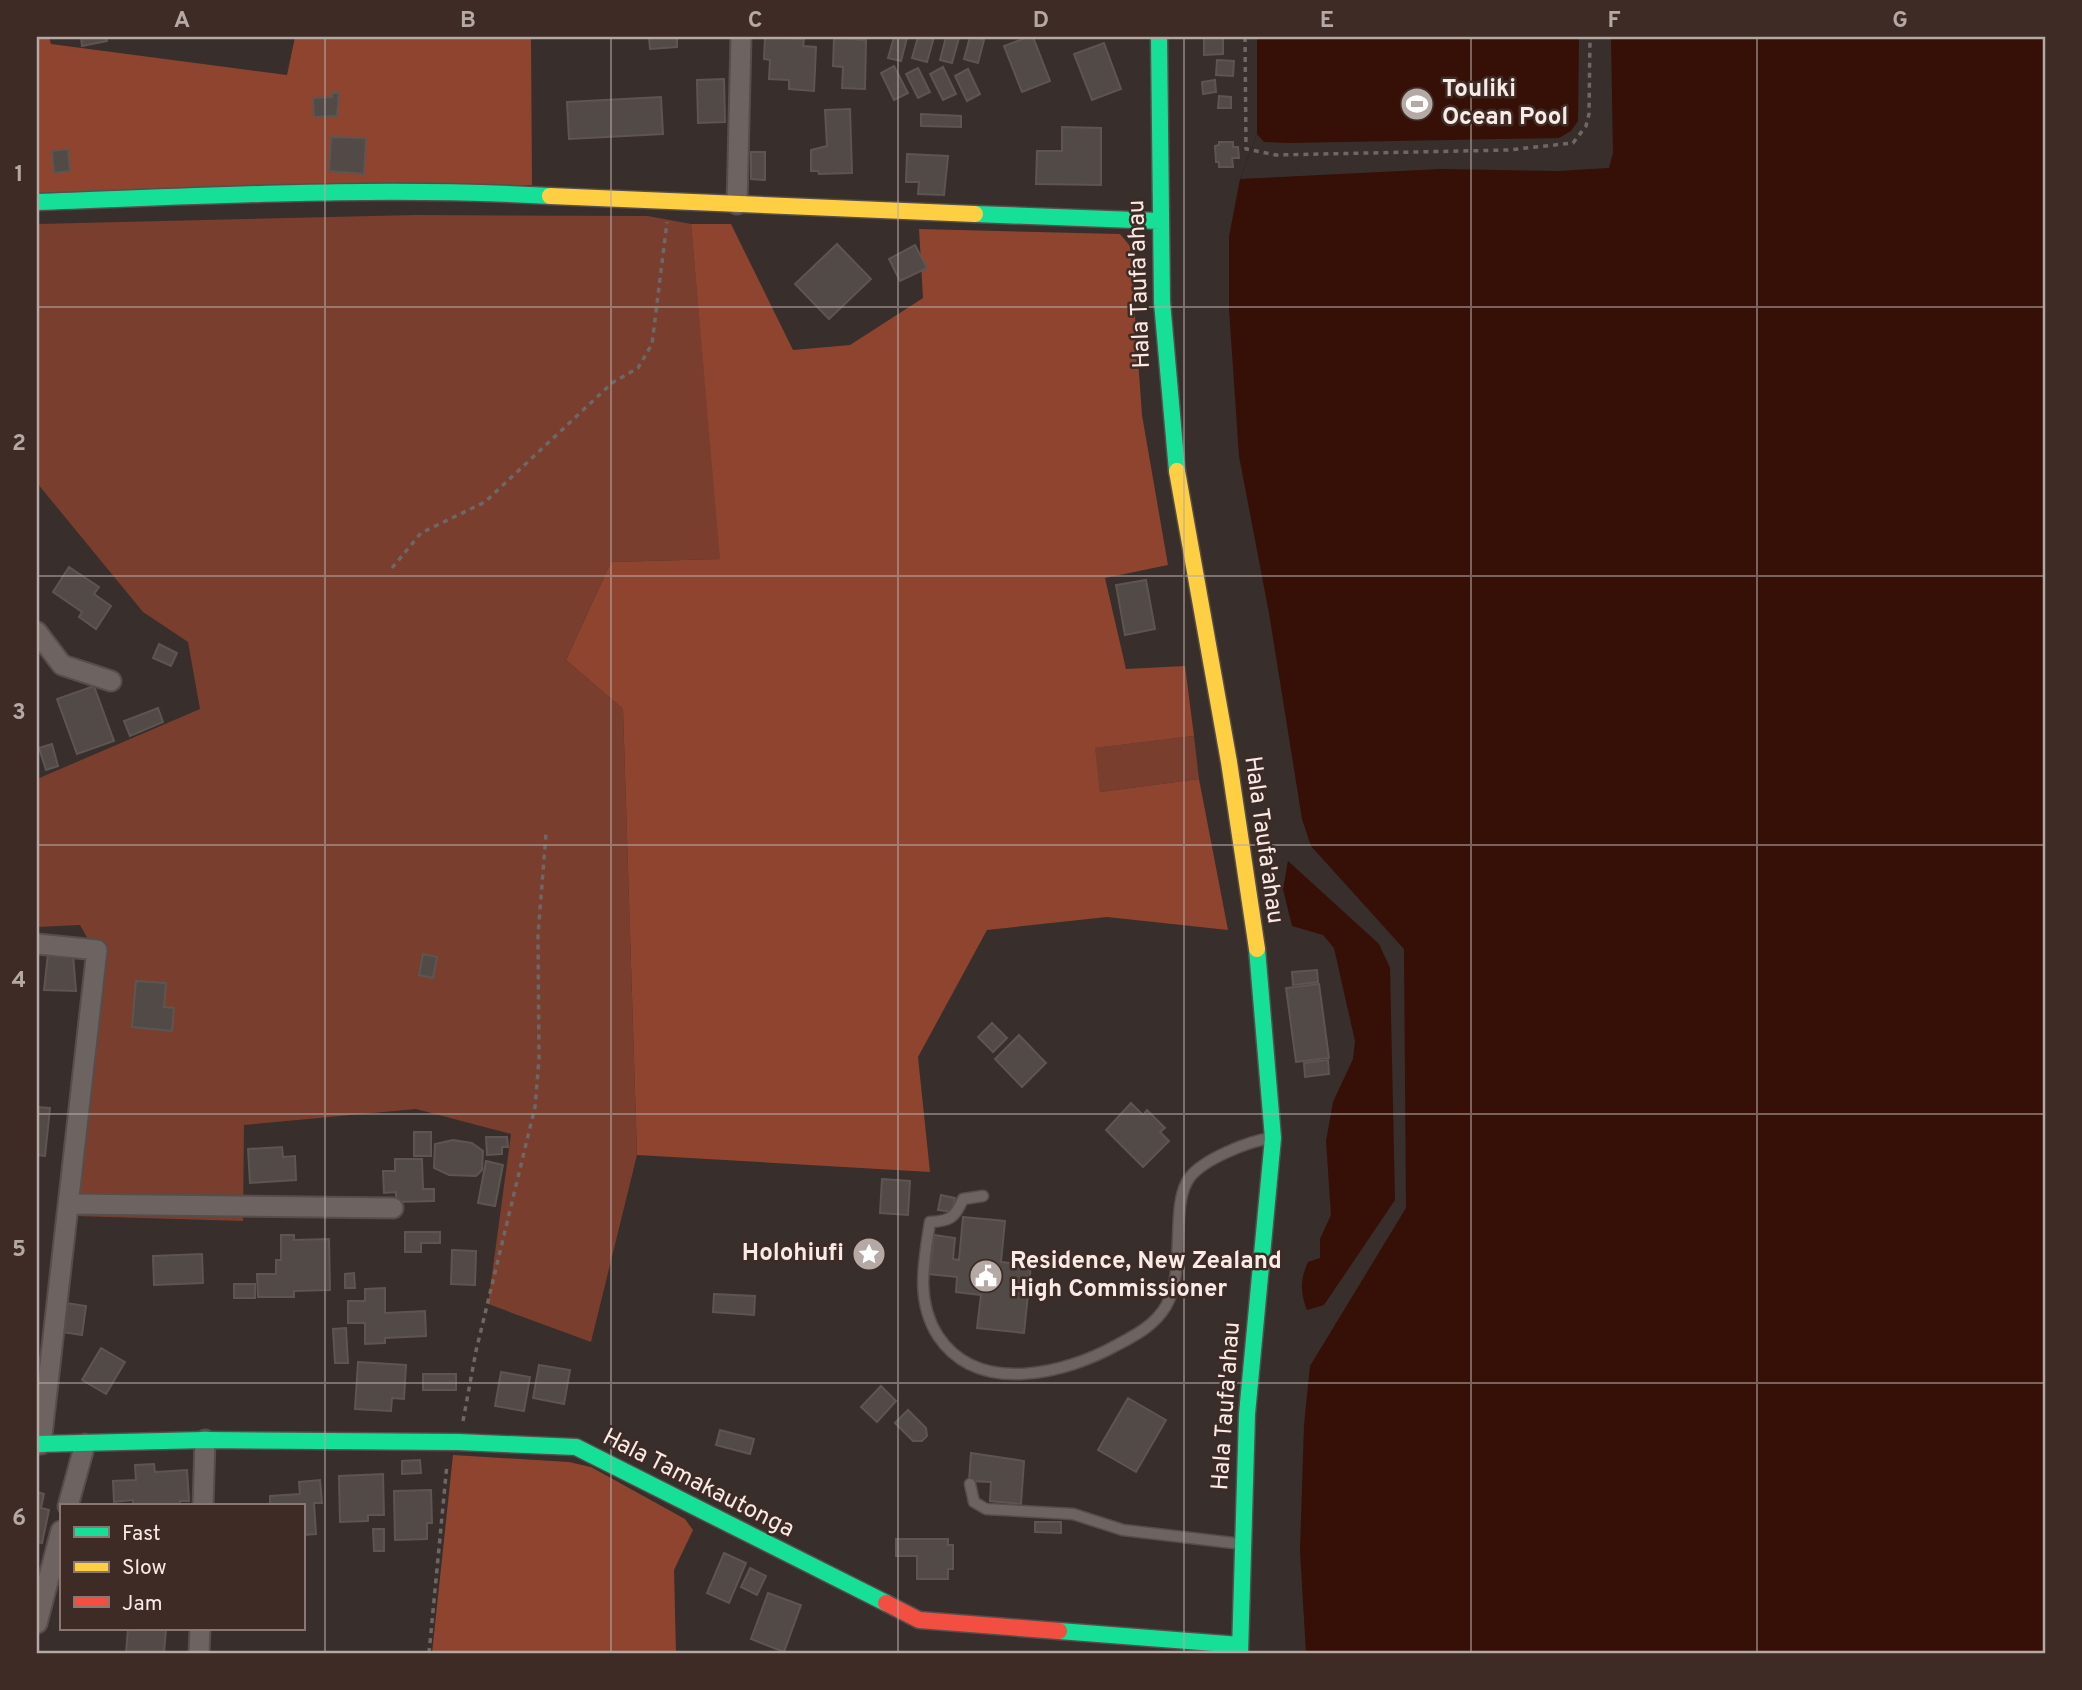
<svg xmlns="http://www.w3.org/2000/svg" width="2082" height="1690" font-family="Overpass,sans-serif">
	<style>
		.green { fill: #793e2e }
		.forest { fill: #8e442e }
		.water { fill: #360f06 }
		.pier { fill: #382e2b }
		.building { fill: #524a46; stroke: #5e5553; stroke-width: 2 }
		.lines { fill: none; stroke-linecap: round; stroke-linejoin: round }
		.lane-casing { stroke: #574d4b; stroke-width: 13 }
		.street-casing { stroke: #574d4b; stroke-width: 23 }
		.fast-casing { stroke: #574d4b; stroke-width: 19 }
		.slow-casing { stroke: #574d4b; stroke-width: 19 }
		.jam-casing { stroke: #574d4b; stroke-width: 19 }
		.path { stroke: #6f6765; stroke-width: 3.5; stroke-dasharray: 5 5; stroke-linecap: butt }
		.lane { stroke: #6d6461; stroke-width: 10 }
		.street { stroke: #6d6461; stroke-width: 19 }
		.fast { stroke: #16e098; stroke-width: 16 }
		.slow { stroke: #ffcf43; stroke-width: 16 }
		.jam { stroke: #f24e42; stroke-width: 16 }
		.grid { fill: none; stroke: #b5a9a5; stroke-width: 2; stroke-opacity: 0.55 }
		.labels { text-anchor: middle; dominant-baseline: central; stroke-width: 5; stroke-linejoin: round; paint-order: stroke }
		.poi-label { font-size: 24px; font-weight: bold; fill: #f8ebe7; stroke: #3e2b25; text-anchor: start }
		.street-label { font-size: 24px; fill: #f8ebe7; stroke: #3e2b25 }
		.neatline { fill: none; stroke: #b5a9a5; stroke-width: 2.5 }
		.grid-label { font-size: 23px; text-anchor: middle; font-weight: bold; fill: #b5a9a5 }
	</style>
	<rect width="100%" height="100%" fill="#382e2b"/>
	<path class="green" d="M415 215 648 216 691 224 721 559 611 562 566 660 623 709 637 1155 591 1342 488 1304 511 1134 416 1109 244 1125 243 1221 75 1216 101 962 80 925 37 927V779L200 709 188 642 143 612 37 483V224Z
		M1194 736 1199 779 1100 792 1094 748Z"/>
	<path class="forest" d="M37 37H49L51 44 287 75 295 37H531L532 185 37 193Z
		M691 224H731L793 350 850 345 923 298 919 229 1120 234 1130 246 1142 415 1168 565 1105 578 1126 669 1185 666 1194 736 1095 748 1100 792 1199 779 1228 930 1107 917 987 930 918 1057 930 1172 637 1155 623 709 566 660 611 562 720 559Z
		M453 1455 569 1462 591 1467 685 1519 693 1530 674 1570 676 1653H432Z"/>
	<path class="water" d="M1257 37H2045V1653H1306L1300 1551 1304 1425 1310 1366 1406 1208 1404 949 1311 846 1302 819 1269 613 1239 456 1229 309V237L1240 179 1257 134Z
		M1288 861 1379 944 1390 968 1395 1200 1324 1305 1307 1310C1300 1292 1300 1280 1308 1262L1320 1258V1239L1331 1215 1326 1141 1333 1102 1353 1059 1355 1041 1334 948 1323 935 1292 926 1283 889Z"/>
	<path class="pier" d="M1579 37H1611L1613 153 1609 168 1558 171 1441 169 1240 179 1257 134 1264 142 1289 143 1559 138 1571 131 1578 121Z"/>
	<path class="building" d="M81 37H106L107 41 82 46Z
		M649 37H677V47L650 49Z
		M765 37 804 39 803 46 816 47 814 91 789 89V80L769 79 770 60 764 59Z
		M894 37 907 38 901 61 888 58Z
		M918 37H934L927 62 912 58Z
		M946 37 959 38 952 63 940 60Z
		M970 37 984 40 978 63 964 59Z
		M1028 37H1033L1050 81 1022 92 1004 46Z
		M1204 37H1223V54L1204 55Z
		M834 38 866 40 865 89 842 88 843 67 833 66Z
		M1104 43 1121 89 1092 100 1074 54Z
		M1217 60 1234 61 1233 76 1216 75Z
		M894 66 908 93 894 100 881 73Z
		M943 67 956 94 943 100 930 74Z
		M918 68 930 92 918 98 906 74Z
		M968 69 980 94 967 101 955 76Z
		M724 79 725 122 698 123 697 80Z
		M1215 80 1216 92 1203 94 1202 82Z
		M332 93H339L337 116 314 117 313 98 332 97Z
		M1219 96 1231 97V108H1218Z
		M661 97 663 134 569 139 567 102Z
		M850 109 852 173 819 174 818 171H811V150L827 146 825 110Z
		M921 114 961 116V127L921 126Z
		M1062 127 1101 128V185L1036 184 1037 151H1062Z
		M331 137 366 138 364 174 329 171Z
		M1219 142H1233V147H1238L1239 158H1232L1233 167H1219V162H1216L1215 146 1219 145Z
		M68 149 70 171 54 173 52 151Z
		M751 152H765V180L751 179Z
		M907 154 948 156 944 195 918 194 919 182H906Z
		M837 244 871 279 829 319 795 284Z
		M915 245 927 268 900 281 889 259Z
		M69 567 99 587 94 594 111 606 96 629 79 617 82 612 53 592Z
		M1146 580 1155 629 1125 635 1116 585Z
		M159 644 177 653 171 666 153 658Z
		M94 686 114 741 77 754 57 699Z
		M158 708 163 722 130 736 124 721Z
		M52 744 58 766 46 770 39 748Z
		M48 954 73 955 76 991 44 990Z
		M423 954 437 957 433 978 419 975Z
		M1317 970 1318 982 1293 985 1292 972Z
		M136 981 166 983 164 1007 174 1008 172 1031 132 1027Z
		M1319 984 1329 1058 1296 1062 1286 988Z
		M992 1023 1007 1038 993 1052 978 1037Z
		M1019 1035 1046 1063 1022 1087 995 1059Z
		M1328 1060 1329 1074 1305 1077 1304 1063Z
		M1131 1103 1143 1115 1147 1110 1165 1128 1160 1132 1169 1141 1143 1167 1106 1130Z
		M37 1107 50 1108 45 1156 37 1155Z
		M414 1132H431V1156H414Z
		M486 1137H507L508 1147H502V1154L487 1155Z
		M453 1140 472 1143 483 1151 482 1170 476 1176 449 1175 434 1168 435 1144Z
		M282 1147 283 1157 295 1156 296 1180 250 1183 248 1149Z
		M395 1159H422L423 1189H434V1201L396 1202V1192L384 1193 383 1171H395Z
		M486 1161 503 1165 495 1206 478 1203Z
		M882 1179 910 1181 908 1215 880 1213Z
		M941 1195 955 1198 952 1212 938 1210Z
		M963 1217 1005 1221 1001 1262 1031 1265 1024 1333 977 1328 981 1295 956 1292 957 1277 929 1274 934 1235 955 1238 953 1259 959 1260Z
		M405 1232H440V1243H421V1252H405Z
		M281 1235H294V1240L329 1239 330 1290 294 1291V1297H258L257 1274H276V1260H281Z
		M452 1250 476 1251 475 1285 451 1284Z
		M202 1254 203 1283 154 1285 153 1256Z
		M354 1273 355 1288H345V1274Z
		M234 1284H255V1298H234Z
		M385 1288V1313L425 1311 426 1336 385 1338V1343L365 1344V1323H348V1301H365V1289Z
		M714 1294 755 1296 754 1315 713 1312Z
		M66 1303 86 1306 82 1335 62 1332Z
		M346 1328 348 1363H335L333 1329Z
		M101 1348 125 1362 106 1394 82 1380Z
		M358 1362 406 1365 404 1399 392 1398 391 1411 355 1409Z
		M539 1365 570 1370 564 1404 533 1398Z
		M501 1372 530 1377 524 1411 495 1406Z
		M423 1374H456V1390H423Z
		M881 1386 896 1401 877 1422 861 1407Z
		M1128 1398 1166 1420 1136 1472 1098 1450Z
		M908 1410 926 1428 927 1436 922 1441H913L895 1423Z
		M720 1430 754 1439 750 1454 716 1445Z
		M971 1453 1024 1461 1021 1504 990 1501 991 1482 969 1481Z
		M420 1460 421 1473 402 1474V1461Z
		M154 1464 155 1472 187 1470 189 1501H180V1506H133V1500L114 1502 113 1481 136 1480 135 1465Z
		M383 1474 384 1515H368V1521L340 1522 339 1476Z
		M320 1480 322 1503H314L316 1534 303 1535V1506H270V1496L300 1494 299 1482Z
		M431 1490 432 1523H427V1539L395 1540 394 1491Z
		M37 1492 44 1494 41 1508 49 1510 42 1543 37 1542Z
		M1035 1522H1061V1533L1035 1532Z
		M373 1529H384V1551H374Z
		M896 1539H948V1545H953V1569H948V1579H917V1556H896Z
		M724 1553 746 1563 729 1603 707 1593Z
		M750 1568 766 1576 757 1595 741 1587Z
		M768 1593 801 1605 784 1652 751 1639Z
		M128 1629H166L164 1653H126Z"/>
	<g class="lines">
		<defs>
			<path id="lane" d="M983 1196 963 1199C955 1218 950 1221 930 1222 924 1261 915 1300 938 1336 978 1396 1065 1374 1117 1345 1136 1335 1155 1325 1166 1306 1187 1270 1169 1204 1190 1177 1204 1159 1249 1141 1271 1138
				M970 1484 974 1502 986 1509 1073 1514 1123 1530 1242 1544"/>
			<path id="street" d="M737 204 741 37
				M37 632 62 665 111 681
				M37 944 97 950 41 1444
				M69 1204 393 1208
				M68 1506 85 1444
				M203 1506 205 1440
				M37 1623 61 1531
				M199 1653 200 1629"/>
			<path id="fast" d="M1159 37 1162 302 1177 471
				M37 202C208 196 380 186 550 196
				M975 214 1160 221
				M37 1444 205 1440 458 1442 576 1447 886 1603
				M1059 1631 1240 1645
				M1240 1653 1247 1414 1273 1138 1257 949"/>
			<path id="slow" d="M550 196 975 214
				M1177 471 1229 762 1257 949"/>
			<path id="jam" d="M886 1603 919 1620 1059 1631"/>
		</defs>
		<use href="#lane" class="lane-casing"/>
		<use href="#street" class="street-casing"/>
		<use href="#fast" class="fast-casing"/>
		<use href="#slow" class="slow-casing"/>
		<use href="#jam" class="jam-casing"/>
		<path class="path" d="M1245 37 1246 149 1276 155 1508 150 1573 143 1586 126 1589 114 1590 37
			M392 568 421 533 485 502 612 383 638 368 652 344 667 222
			M463 1421 476 1351 535 1107 539 1059 538 935 546 834
			M429 1653 447 1464"/>
		<use href="#lane" class="lane"/>
		<use href="#street" class="street"/>
		<use href="#fast" class="fast"/>
		<use href="#slow" class="slow"/>
		<use href="#jam" class="jam"/>
	</g>
	<path class="grid" d="M325 37V1653M611 37V1653M898 37V1653M1184 37V1653M1471 37V1653M1757 37V1653M37 307H2045M37 576H2045M37 845H2045M37 1114H2045M37 1383H2045"/>
	<defs>
		<symbol id="stadium-disc" viewBox="-11 -11 22 22"><circle r="9.5" fill="#b5a9a5" stroke="#3e2b25"/><path d="M0-5a6.5 5 0 1 0 0 10a6.5 5 0 1 0 0-10ZM-3.5-1.8h7v3.6h-7Z" fill="#fff"/></symbol>
		<symbol id="sight-disc" viewBox="-11 -11 22 22"><circle r="9.5" fill="#b5a9a5" stroke="#3e2b25"/><path d="M0-6L1.8-2.2L6-1.7L2.9 1.2L3.7 5.4L0 3.3L-3.7 5.4L-2.9 1.2L-6-1.7L-1.8-2.2Z" fill="#fff"/></symbol>
		<symbol id="civic-disc" viewBox="-11 -11 22 22"><circle r="9.5" fill="#b5a9a5" stroke="#3e2b25"/><path d="M-.6-6.5H3V-4.5H.6V-3L4-1V1h2V6H-6V1h2V-1L-.6-3ZM-1.2 2.5V6h2.4V2.5Z" fill="#fff"/></symbol>
	</defs>
	<g fill-rule="evenodd">
		<use href="#stadium-disc" x="1398" y="85" width="38" height="38"/>
		<use href="#sight-disc" x="850" y="1235" width="38" height="38"/>
		<use href="#civic-disc" x="967" y="1257" width="38" height="38"/>
	</g>
	<g class="labels">
		<g class="poi-label">
			<text x="1442" y="90">Touliki<tspan x="1442" dy="28">Ocean Pool</tspan></text>
			<text x="844" y="1254" text-anchor="end">Holohiufi</text>
			<text x="1010" y="1262">Residence, New Zealand<tspan x="1010" dy="28">High Commissioner</tspan></text>
		</g>
		<g class="street-label">
			<text transform="translate(1140 284) rotate(-92)">Hala Taufa'ahau</text>
			<text transform="translate(1263 840) rotate(82)">Hala Taufa'ahau</text>
			<text transform="translate(1227 1406) rotate(-86)">Hala Taufa'ahau</text>
			<text transform="translate(698 1484) rotate(27)">Hala Tamakautonga</text>
		</g>
	</g>
	<rect width="2082" height="1690" fill="none" stroke="#3e2b25" stroke-width="77"/>
	<rect x="60" y="1504" width="245" height="126" fill="#3e2b25" stroke="#887873" stroke-width="2"/>
	<rect x="74" y="1527" width="35" height="10" fill="#16e098" stroke="#887873" stroke-width="2"/>
	<text x="122" y="1540" font-size="21" fill="#f8ebe7">Fast</text>
	<rect x="74" y="1562" width="35" height="10" fill="#ffcf43" stroke="#887873" stroke-width="2"/>
	<text x="122" y="1574" font-size="21" fill="#f8ebe7">Slow</text>
	<rect x="74" y="1597" width="35" height="10" fill="#f24e42" stroke="#887873" stroke-width="2"/>
	<text x="122" y="1610" font-size="21" fill="#f8ebe7">Jam</text>
	<rect x="38" y="38" width="2006" height="1614" class="neatline"/>
	<g class="grid-label">
		<text x="182" y="27">A</text>
		<text x="468" y="27">B</text>
		<text x="755" y="27">C</text>
		<text x="1041" y="27">D</text>
		<text x="1327" y="27">E</text>
		<text x="1614" y="27">F</text>
		<text x="1900" y="27">G</text>
		<text x="19" y="181">1</text>
		<text x="19" y="450">2</text>
		<text x="19" y="719">3</text>
		<text x="19" y="987">4</text>
		<text x="19" y="1256">5</text>
		<text x="19" y="1525">6</text>
	</g>
</svg>
